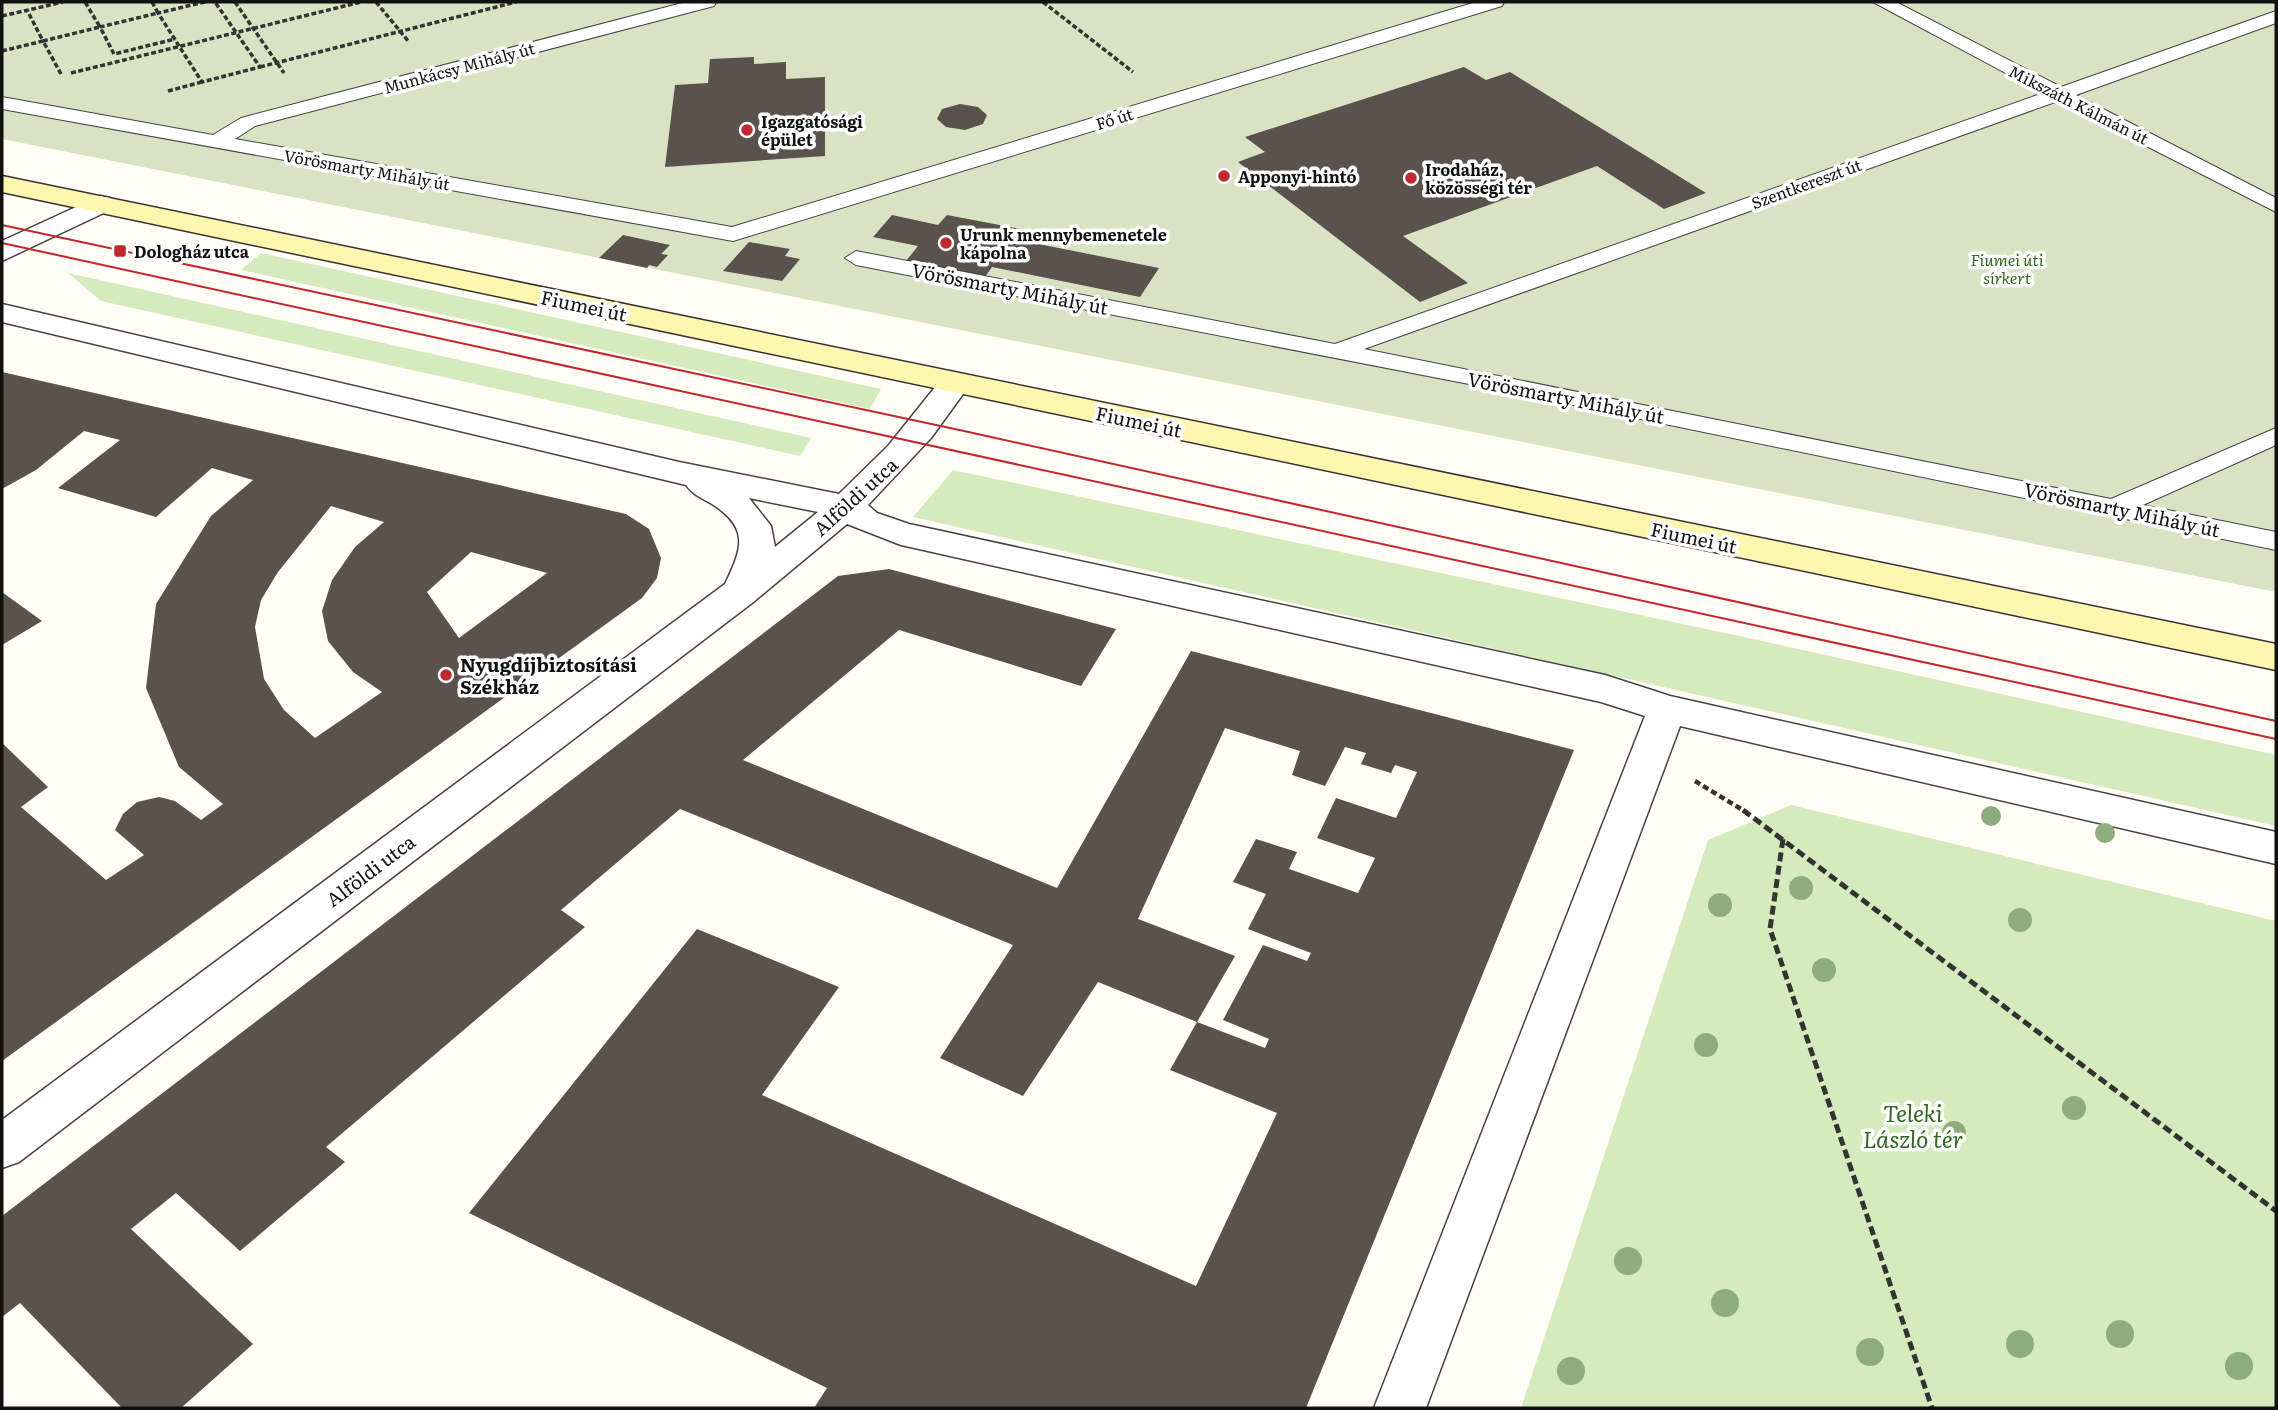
<svg xmlns="http://www.w3.org/2000/svg" width="2278" height="1410" font-family="Literata,serif">
<style>
.green{fill:#d5ebbd}
.cemetery{fill:#d9e3c4}
.building{fill:#5a524d;fill-rule:evenodd}
.lines{fill:none;stroke-linecap:round;stroke-linejoin:round}
.service-casing{stroke:#444;stroke-width:2}
.minor-casing{stroke:#444;stroke-width:3}
.secondary-casing{stroke:#333;stroke-width:3}
.path-far2{stroke:#333;stroke-width:3.5;stroke-dasharray:5 2.5;stroke-linecap:butt}
.path-far1{stroke:#333;stroke-width:4.5;stroke-dasharray:6 3.5;stroke-linecap:butt}
.path{stroke:#333;stroke-width:5;stroke-dasharray:9 4.5;stroke-linecap:butt}
.service{fill:#fff;fill-rule:evenodd}
.minor{fill:#fff;fill-rule:evenodd}
.secondary{fill:#fff6b0;fill-rule:evenodd}
.tram{stroke:#c4262e;stroke-width:2}
.tree{fill:#8dad7f}
.poi-dot{fill:#c4262e;stroke:#fff;stroke-width:2.5}
.labels{text-anchor:middle;dominant-baseline:central;stroke-width:7;stroke-linejoin:round;paint-order:stroke}
.far-street-label{font-size:16px;fill:#111;stroke:#fff}
.far-poi-label{font-size:16px;font-weight:bold;fill:#111;stroke:#fff;text-anchor:start}
.far-park-label{font-size:16px;font-style:italic;fill:#2f6b1f;stroke:#fff}
.street-label{font-size:19px;fill:#111;stroke:#fff}
.poi-label{font-size:19px;font-weight:bold;fill:#111;stroke:#fff;text-anchor:start}
.near-park-label{font-size:23px;font-style:italic;fill:#2f6b1f;stroke:#fff}
</style>
<rect width="100%" height="100%" fill="#fffdf5"/>
<path class="green" d="M261,253L881,389L870,409L241,270Z
M68,273L811,438L800,456L101,301Z
M953,470L1749,638L2276,755V826L913,517Z
M1791,805L2276,921V1408H1521L1708,840Z"/>
<path class="cemetery" d="M2,2H2276V592L2,139Z"/>
<path class="building" d="M754,57V64L786,62V79L825,77V156L665,167L675,85L708,83L710,59Z
M1464,67L1486,80L1510,72L1706,193L1664,209L1597,166L1403,236L1468,283L1420,302L1238,162L1265,152L1245,137Z
M960,104L978,107L987,115L983,124L965,130L946,127L937,119L942,109Z
M892,215L938,225L947,215L1021,229L1014,239L1159,268L1140,297L992,267L985,277L906,261L918,246L873,237Z
M623,235L670,245L661,254L668,255L657,267L649,265L647,268L599,258Z
M749,242L790,249L785,256L800,259L782,281L723,271Z
M2,372L626,514L649,529L661,558L657,578L642,598L2,1061V743L48,787L21,807L106,880L144,855L115,830L123,814L137,802L159,797L175,801L201,820L223,804L179,767L146,688L156,604L211,516L253,480L212,468L156,517L58,488L120,440L84,431L36,470L2,489ZM331,506L384,522L355,547L332,580L322,611L328,641L353,672L382,692L315,738L284,710L264,679L255,627L261,600L278,572ZM471,552L547,573L459,638L427,592Z
M889,569L1116,629L1081,686L899,630L743,760L1057,888L1191,651L1574,750L1306,1408H814L827,1388L469,1213L697,929L839,987L762,1095L1196,1286L1277,1113L1170,1070L1197,1022L1098,982L1023,1096L940,1058L1013,945L680,809L561,910L585,927L326,1147L345,1162L240,1251L176,1193L131,1229L253,1344L181,1408H122L20,1303L2,1317V1216L838,576ZM1225,728L1300,751L1292,775L1325,786L1345,747L1366,753L1361,764L1391,773L1395,765L1417,772L1396,818L1336,798L1317,838L1375,858L1358,893L1289,869L1297,852L1256,839L1233,882L1266,894L1248,929L1311,953L1307,961L1263,945L1223,1020L1269,1039L1265,1048L1197,1022L1235,956L1138,919Z
M2,592L42,621L2,645Z"/>
<g class="lines">
<defs>
<path id="service" d="M686,2H716L714,6L255,126L235,139L732,227L1476,2H1504L1502,6L733,241L2,109V97L213,135L241,118Z
M1873,2H1896L2061,87L2276,11V23L2076,95L2276,198V212L2058,101L1364,349L2111,499L2276,428V445L2143,505L2276,532V550L1500,390L856,265L845,258L856,251L1335,344L2043,93Z"/>
<path id="minor" d="M100,196L110,198L114,204L110,210L2,261V241Z
M2,304L679,462L839,494L888,446L944,376L955,373L966,376L971,383L931,438L868,505L877,513L909,524L1605,675L1670,696L2276,832V864L1680,726L1426,1408H1374L1645,716L1601,702L901,545L847,524L752,603L19,1162L2,1168V1120L725,584C742,549 750,528 712,504C702,498 693,495 686,485L2,322ZM749,498L818,512L775,547L771,526Z"/>
<path id="secondary" d="M2,176L2276,644V670L2,192Z"/>
</defs>
<use href="#service" class="service-casing"/>
<use href="#minor" class="minor-casing"/>
<use href="#secondary" class="secondary-casing"/>
<path class="path-far2" d="M152,2L158,13L100,27L114,54L175,39
M205,2L158,13L202,82L260,67L215,2
M235,2L284,73
M376,2L409,42
M1043,2L1133,72
M2,16L63,2
M2,51L43,41L27,10
M260,67L516,2
M71,73L361,2
M61,74L43,41L100,27L85,2
M168,91L202,82"/>
<path class="path-far1" d="M1695,781L1746,812"/>
<path class="path" d="M1743,810L2276,1211
M1783,839L1770,929L1932,1408"/>
<use href="#service" class="service"/>
<use href="#minor" class="minor"/>
<use href="#secondary" class="secondary"/>
<path class="tram" d="M2,225L964,431L2276,721
M2,243L2276,739"/>
</g>
<g class="tree">
<circle cx="1991" cy="816" r="10"/>
<circle cx="2105" cy="833" r="10"/>
<circle cx="1801" cy="888" r="12"/>
<circle cx="1720" cy="905" r="12"/>
<circle cx="2020" cy="920" r="12"/>
<circle cx="1824" cy="970" r="12"/>
<circle cx="1706" cy="1045" r="12"/>
<circle cx="2074" cy="1108" r="12"/>
<circle cx="1954" cy="1133" r="12"/>
<circle cx="1628" cy="1261" r="14"/>
<circle cx="1725" cy="1303" r="14"/>
<circle cx="2120" cy="1334" r="14"/>
<circle cx="2020" cy="1344" r="14"/>
<circle cx="1870" cy="1352" r="14"/>
<circle cx="2239" cy="1366" r="14"/>
<circle cx="1571" cy="1371" r="14"/>
</g>
<g class="poi-dot">
<circle cx="747" cy="130" r="7"/>
<circle cx="1224" cy="176" r="7"/>
<circle cx="1411" cy="178" r="7"/>
<circle cx="946" cy="243" r="7"/>
<rect x="113" y="244" width="14" height="14" rx="3.5"/>
<circle cx="446" cy="675" r="7"/>
</g>
<g class="labels">
<g class="far-street-label">
<text transform="translate(459 67) rotate(-15)">Munkácsy Mihály út</text>
<text transform="translate(2079 104) rotate(27)">Mikszáth Kálmán út</text>
<text transform="translate(1114 118) rotate(-17)">Fő út</text>
<text transform="translate(367 169) rotate(10)">Vörösmarty Mihály út</text>
<text transform="translate(1806 183) rotate(-20)">Szentkereszt út</text>
</g>
<g class="far-poi-label">
<text x="761" y="121">Igazgatósági<tspan x="761" dy="18">épület</tspan></text>
<text x="1425" y="169">Irodaház,<tspan x="1425" dy="18">közösségi tér</tspan></text>
<text x="1238" y="176">Apponyi-hintó</text>
<text x="960" y="234">Urunk mennybemenetele<tspan x="960" dy="18">kápolna</tspan></text>
<text x="134" y="251">Dologház utca</text>
</g>
<g class="far-park-label">
<text x="2007" y="259">Fiumei úti<tspan x="2007" dy="18">sírkert</tspan></text>
</g>
<g class="street-label">
<text transform="translate(1010 288) rotate(11)">Vörösmarty Mihály út</text>
<text transform="translate(584 305) rotate(12)">Fiumei út</text>
<text transform="translate(1566 397) rotate(11)">Vörösmarty Mihály út</text>
<text transform="translate(1139 421) rotate(12)">Fiumei út</text>
<text transform="translate(855 496) rotate(-42)">Alföldi utca</text>
<text transform="translate(2122 509) rotate(12)">Vörösmarty Mihály út</text>
<text transform="translate(1694 537) rotate(12)">Fiumei út</text>
<text transform="translate(370 870) rotate(-37)">Alföldi utca</text>
</g>
<g class="poi-label">
<text x="460" y="664">Nyugdíjbiztosítási<tspan x="460" dy="22">Székház</tspan></text>
</g>
<g class="near-park-label">
<text x="1913" y="1112">Teleki<tspan x="1913" dy="26">László tér</tspan></text>
</g>
</g>
<rect width="2278" height="1410" fill="none" stroke="#111111" stroke-width="7"/>
</svg>
